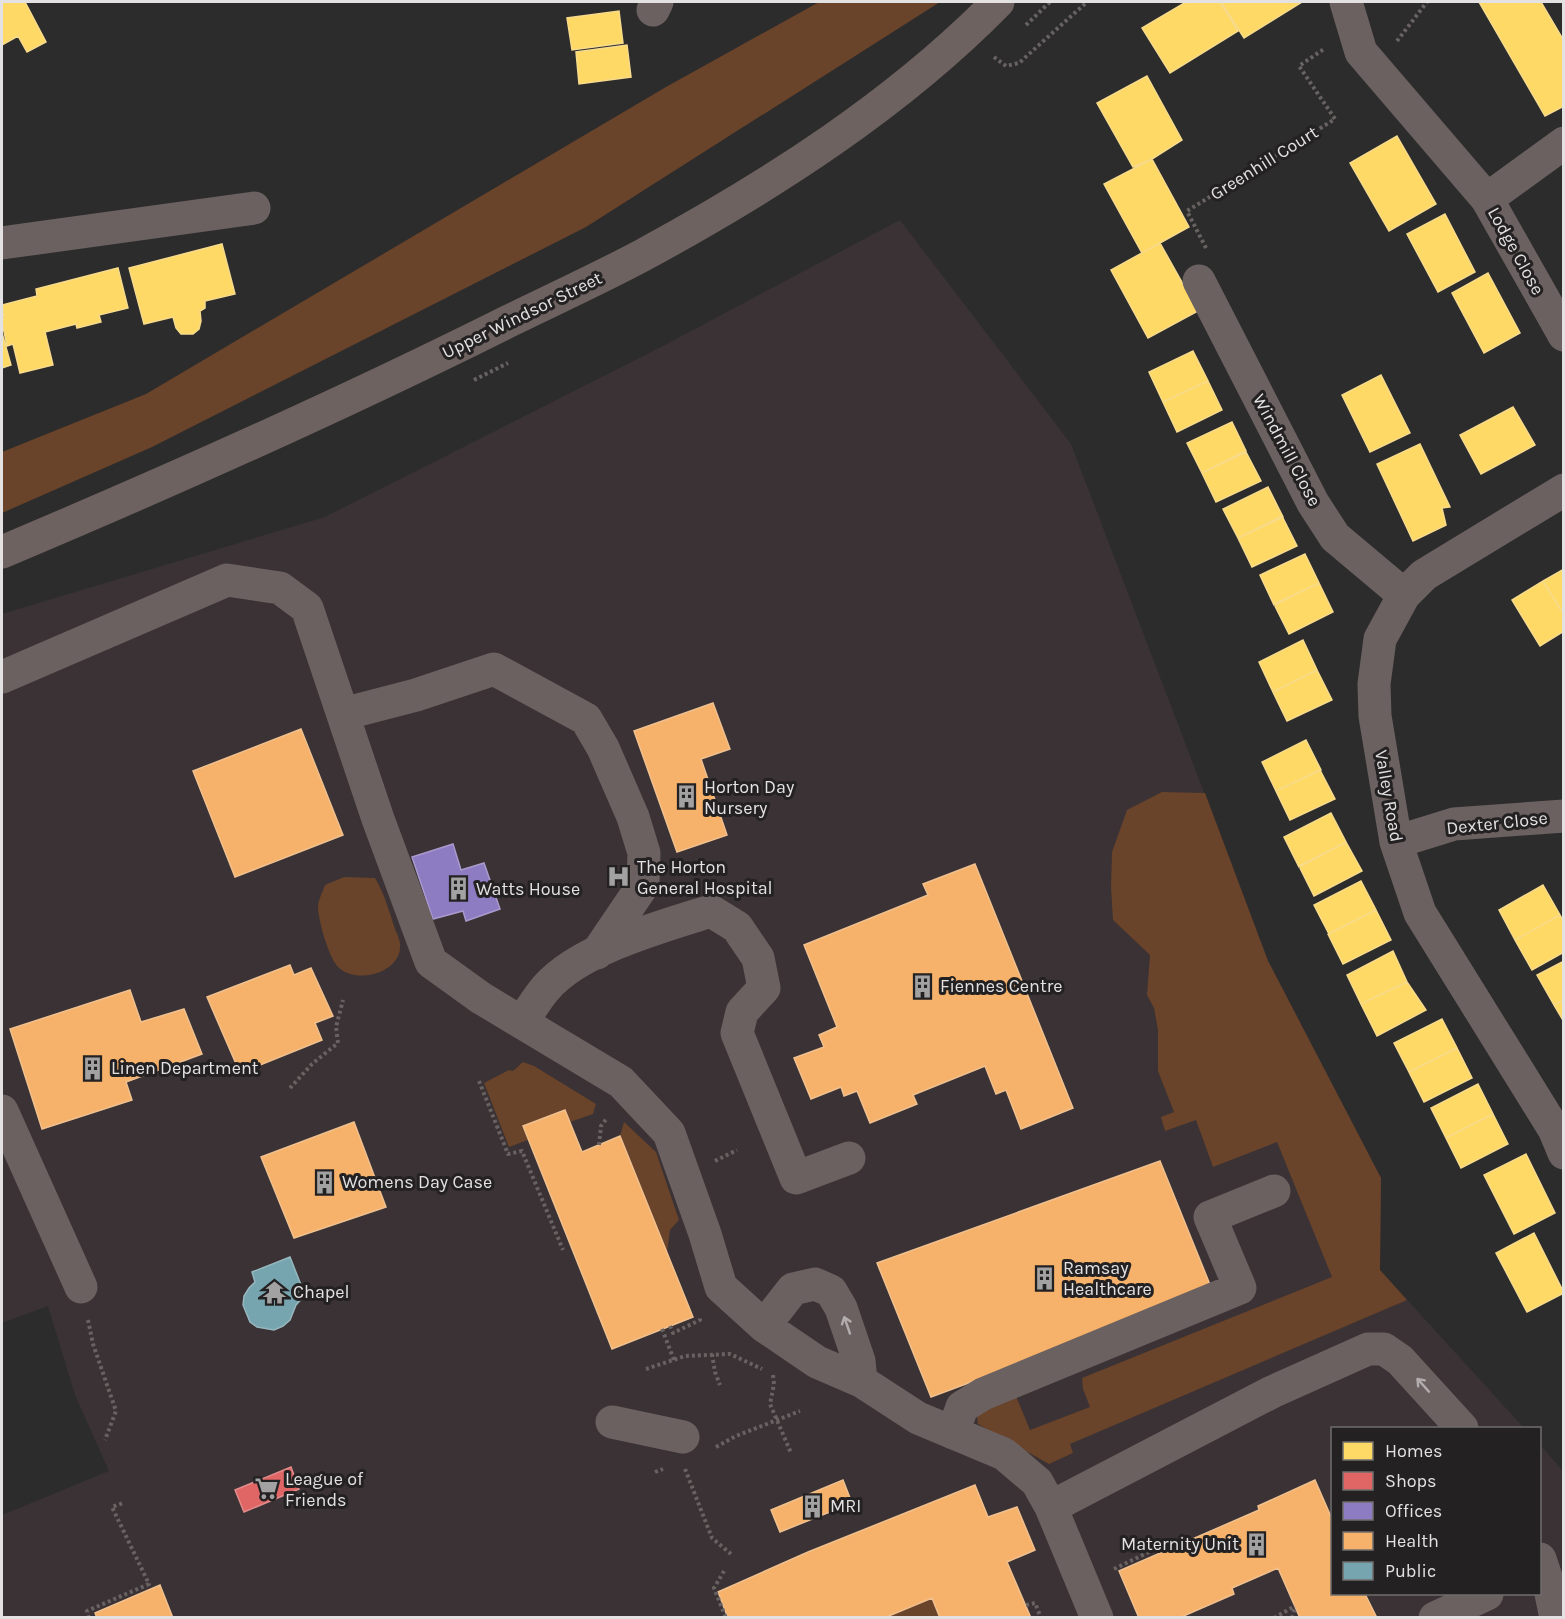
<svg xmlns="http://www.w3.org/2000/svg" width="1565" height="1619" font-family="Karla,sans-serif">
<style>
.built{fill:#3a3234}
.green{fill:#69432a}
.homes{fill:#ffd966;stroke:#f7db8b;stroke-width:1.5}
.shops{fill:#e06666;stroke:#e18b8b;stroke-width:1.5}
.offices{fill:#8e7cc3;stroke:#a89acc;stroke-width:1.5}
.health{fill:#f6b26b;stroke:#f0c08e;stroke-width:1.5}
.public{fill:#76a5af;stroke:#97b7be;stroke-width:1.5}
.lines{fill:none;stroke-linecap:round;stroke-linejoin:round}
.path{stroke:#686262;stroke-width:4;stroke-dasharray:3 3;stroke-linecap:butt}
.minor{stroke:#6b6160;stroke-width:33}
.major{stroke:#6d6260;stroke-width:33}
.oneway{stroke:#b3aead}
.labels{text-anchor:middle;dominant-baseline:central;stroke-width:6;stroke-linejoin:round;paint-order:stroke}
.street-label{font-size:18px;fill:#e3e1e1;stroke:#242122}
.poi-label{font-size:18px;fill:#e3e1e1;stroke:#242122;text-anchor:start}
</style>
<rect width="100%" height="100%" fill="#2d2c2c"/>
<path class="built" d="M900,220L1071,444L1268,960L1381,1178L1380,1270L1524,1428H1332V1594H1540V1445L1563,1471V1617H2V1515L109,1471L75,1395L48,1306L2,1323V614L325,517L661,347Z"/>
<path class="green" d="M819,2H940L586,227L152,447L2,513V452L146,394L666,87Z
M1162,792L1205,793L1268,961L1381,1178L1380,1270L1407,1300L1070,1444L1073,1453L1049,1464L978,1424L977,1416L981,1409L1016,1396L1030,1430L1090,1407L1083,1389L1082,1378L1332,1277L1277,1142L1213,1167L1196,1120L1165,1131L1161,1117L1174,1112L1158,1071V1030L1154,1008L1147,995L1150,955L1113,920L1111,887L1112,852L1127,810Z
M344,877L375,878C385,895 389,911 395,929C397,934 401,941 400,947C400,973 356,985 338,967C329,958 318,920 318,907C318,900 323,891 325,885Z
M523,1062L534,1066L596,1104L593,1114L570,1122L564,1110L523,1126L528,1140L509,1147L484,1083L509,1070L513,1071Z
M624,1122L656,1152L679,1220L670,1230L667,1253L620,1136Z
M932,1598L940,1618H884Z"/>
<path class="homes" d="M2,2H25L46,42L27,52L18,36L2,45Z
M1186,2H1220L1238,31L1170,73L1142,28Z
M1221,2H1302L1244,38Z
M1479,2H1541L1564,41V106L1545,116Z
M619,11L623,43L572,50L567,18Z
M627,45L631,77L579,84L576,52Z
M1147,76L1182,140L1152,159L1133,167L1097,103Z
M1397,136L1436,204L1389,231L1350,163Z
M1152,159L1189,227L1142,253L1104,184Z
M1445,214L1475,272L1438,292L1407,234Z
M1160,243L1198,311L1148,338L1111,270Z
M222,244L235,294L205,301V308L200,311L201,321L199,329L193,334H181L176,328L173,317L144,324L129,268Z
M118,268L128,308L99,315L101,322L77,328L76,324L45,332L53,365L20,373L13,344L7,346L2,322V319L4,318L2,305L37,296L36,289Z
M1488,273L1520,333L1484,353L1452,293Z
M2,333L11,365L2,368Z
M1193,351L1208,381L1163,402L1149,372Z
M1381,375L1410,433L1370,452L1342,395Z
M1208,381L1222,410L1177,432L1163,402Z
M1513,407L1535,445L1481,474L1460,435Z
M1232,422L1246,451L1202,473L1187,443Z
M1420,444L1450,507L1442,508L1446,525L1413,541L1377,464Z
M1246,452L1261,481L1216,502L1202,473Z
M1268,487L1283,517L1238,538L1223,509Z
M1282,516L1297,546L1252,567L1238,538Z
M1305,554L1319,583L1274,605L1260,575Z
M1564,569V615L1543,581Z
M1543,581L1564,615V631L1540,646L1512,600Z
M1319,583L1333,612L1289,634L1274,604Z
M1303,640L1317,670L1273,692L1259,662Z
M1317,670L1332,700L1287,721L1273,692Z
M1306,740L1321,770L1276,791L1262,762Z
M1320,770L1335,799L1290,820L1276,791Z
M1331,813L1346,842L1299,867L1284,837Z
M1346,842L1362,871L1314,896L1299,866Z
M1361,881L1376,910L1329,934L1314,905Z
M1543,885L1560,915L1515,940L1499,910Z
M1376,910L1391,940L1343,964L1328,934Z
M1560,915L1564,922V952L1532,970L1515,940Z
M1393,951L1407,982L1361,1004L1347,975Z
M1564,961V1000L1554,1005L1537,975Z
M1407,982L1426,1010L1377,1036L1361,1004Z
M1564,1000V1022L1554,1005Z
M1442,1019L1457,1048L1409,1072L1394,1043Z
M1457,1048L1472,1078L1424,1102L1409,1072Z
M1478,1084L1493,1114L1446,1138L1431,1108Z
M1493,1114L1508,1144L1461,1168L1446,1138Z
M1526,1154L1555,1213L1514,1234L1484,1175Z
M1534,1233L1564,1293L1527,1312L1496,1253Z"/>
<path class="shops" d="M291,1467L299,1489L244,1512L235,1490Z"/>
<path class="offices" d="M453,844L461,870L484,863L500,909L466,921L463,911L433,919L412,857Z"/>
<path class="health" d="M713,703L730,749L701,759L727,835L677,852L634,731Z
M301,729L343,835L235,877L193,771Z
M975,864L1073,1108L1021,1129L1006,1090L996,1094L985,1066L913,1095L917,1104L870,1123L857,1091L844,1096L841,1087L811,1099L794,1058L824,1047L819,1035L837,1027L804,945L928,895L923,884Z
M290,965L294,975L311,968L333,1016L315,1023L322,1040L240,1073L207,997Z
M130,990L141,1022L184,1009L202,1054L126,1082L132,1100L42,1129L10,1029Z
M565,1110L582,1152L620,1136L693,1317L612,1349L523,1126Z
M354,1122L386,1207L294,1238L261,1157Z
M1160,1161L1213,1292L931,1397L877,1263Z
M843,1480L852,1503L780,1532L771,1510Z
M1315,1480L1332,1519V1594H1365L1377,1618H1300L1278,1568L1232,1588L1234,1594L1179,1618H1139L1119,1571L1259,1510L1258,1506Z
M975,1485L988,1517L1017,1507L1035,1550L1007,1562L1031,1618H940L932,1598L884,1618H728L718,1592L808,1552Z
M160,1585L173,1618H97L95,1613Z"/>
<path class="public" d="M290,1257L305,1295L296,1305L290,1320L283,1326L274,1330L257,1327L250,1322L243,1305L244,1296L249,1288L255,1282L252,1272Z"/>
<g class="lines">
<path class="path" d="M1026,25L1050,2
M1397,41L1427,2
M994,57L1006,66L1019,63L1087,2
M1206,248L1187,211L1335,119L1299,66L1324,49
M474,380L508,363
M479,1081L508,1154L522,1151L563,1250
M290,1088L312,1064L338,1043L336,1027L343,1000
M599,1145L601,1126L607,1118
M715,1161L737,1150
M88,1320L93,1344L116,1411L105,1440
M670,1326L673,1333L700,1320L699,1316
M662,1329L674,1360
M712,1354L715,1372L720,1385
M646,1369L685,1356L730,1354L762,1369
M773,1375L774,1384L770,1404L791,1453
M716,1447L736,1436L800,1411
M685,1469L712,1538L731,1554
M655,1472L663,1469
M1114,1569L1151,1551
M724,1571L714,1588L726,1618
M1026,1605L1035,1603L1041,1618
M89,1618L87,1611L149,1584L112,1507L123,1503
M1274,1618L1295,1606
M1292,1618L1295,1607"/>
<path class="minor" d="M1346,2L1361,52L1487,199L1564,335
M653,10L657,2
M1487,199L1564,143
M2,243L254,208
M1199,281L1313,503L1335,537L1404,595
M1564,490L1424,575L1404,595L1380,639L1374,684L1375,716L1396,842L1420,913L1554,1129L1564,1153
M2,677L227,580L280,588L307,608L378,819L431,962L481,998L621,1082L669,1133L705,1234L721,1287L764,1326L817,1362L861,1381L918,1418L1004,1454L1037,1482L1051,1507L1097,1618
M343,714L416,695L494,669L586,719L603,748L633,817L644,853L643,885L597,953
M1396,842L1454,824L1564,816
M522,1022C530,1011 537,998 546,988C579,949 663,926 711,911L737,927L758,958L764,988L742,1012L737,1033L796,1178L849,1158
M2,1111L81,1287
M764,1326L793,1289L815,1284L831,1291L841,1308L859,1361L861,1381
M612,1422L683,1437
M953,1433L962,1407L983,1394L1240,1288L1210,1217L1274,1191
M1051,1507L1272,1392L1368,1349H1384L1400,1360L1462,1428
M1540,1559L1550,1589L1556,1618
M1435,1618L1487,1594"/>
<path class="major" d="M2,552C173,480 343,404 509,321C554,299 600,278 643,255C770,186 897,105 998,2"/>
</g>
<defs><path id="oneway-shaft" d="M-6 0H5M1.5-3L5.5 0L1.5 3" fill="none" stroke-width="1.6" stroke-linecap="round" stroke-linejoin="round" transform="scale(1.5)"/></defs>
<g class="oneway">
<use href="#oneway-shaft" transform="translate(847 1325) rotate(-109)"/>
<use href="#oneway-shaft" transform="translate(1423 1385) rotate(-132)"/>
</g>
<defs>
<symbol id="building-bare" viewBox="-9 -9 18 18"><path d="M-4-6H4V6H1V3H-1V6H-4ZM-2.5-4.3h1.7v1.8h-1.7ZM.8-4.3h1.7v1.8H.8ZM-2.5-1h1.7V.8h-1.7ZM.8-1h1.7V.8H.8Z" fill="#a3a2a2" stroke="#242122" stroke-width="2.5" paint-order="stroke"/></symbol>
<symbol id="hospital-bare" viewBox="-9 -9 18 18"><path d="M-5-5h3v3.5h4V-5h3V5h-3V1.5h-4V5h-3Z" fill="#a3a2a2" stroke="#242122" stroke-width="2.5" paint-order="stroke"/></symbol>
<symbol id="temple-bare" viewBox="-9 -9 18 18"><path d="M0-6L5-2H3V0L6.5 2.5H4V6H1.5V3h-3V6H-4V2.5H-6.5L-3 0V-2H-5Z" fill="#a3a2a2" stroke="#242122" stroke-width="2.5" paint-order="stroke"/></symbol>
<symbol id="supermarket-bare" viewBox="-9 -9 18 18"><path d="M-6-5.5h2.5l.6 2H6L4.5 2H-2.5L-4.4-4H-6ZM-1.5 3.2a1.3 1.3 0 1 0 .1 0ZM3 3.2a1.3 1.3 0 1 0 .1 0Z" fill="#a3a2a2" stroke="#242122" stroke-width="2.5" paint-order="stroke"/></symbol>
</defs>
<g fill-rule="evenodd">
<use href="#building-bare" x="670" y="780" width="33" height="33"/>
<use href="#hospital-bare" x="602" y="860" width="33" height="33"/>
<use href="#building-bare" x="442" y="872" width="33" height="33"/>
<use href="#building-bare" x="906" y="970" width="33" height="33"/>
<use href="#building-bare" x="76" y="1052" width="33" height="33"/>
<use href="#building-bare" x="308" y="1166" width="33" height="33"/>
<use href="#building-bare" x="1028" y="1262" width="33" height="33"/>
<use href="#temple-bare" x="258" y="1276" width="33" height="33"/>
<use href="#supermarket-bare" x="250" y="1472" width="33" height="33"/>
<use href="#building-bare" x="796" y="1490" width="33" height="33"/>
<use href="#building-bare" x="1240" y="1528" width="33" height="33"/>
</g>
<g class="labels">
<g class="street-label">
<text transform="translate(1264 163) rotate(-32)">Greenhill Court</text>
<text transform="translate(1516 251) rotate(61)">Lodge Close</text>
<text transform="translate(522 315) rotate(-26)">Upper Windsor Street</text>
<text transform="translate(1287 450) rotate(62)">Windmill Close</text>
<text transform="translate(1389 796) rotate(80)">Valley Road</text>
<text transform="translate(1497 823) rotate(-6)">Dexter Close</text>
</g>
<g class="poi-label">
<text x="704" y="787">Horton Day<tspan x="704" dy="21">Nursery</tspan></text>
<text x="637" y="867">The Horton<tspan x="637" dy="21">General Hospital</tspan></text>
<text x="476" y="889">Watts House</text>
<text x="940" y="986">Fiennes Centre</text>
<text x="111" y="1068">Linen Department</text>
<text x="342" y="1182">Womens Day Case</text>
<text x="1063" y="1268">Ramsay<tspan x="1063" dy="21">Healthcare</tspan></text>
<text x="293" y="1292">Chapel</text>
<text x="285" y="1479">League of<tspan x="285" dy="21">Friends</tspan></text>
<text x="830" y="1506">MRI</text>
<text x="1239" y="1544" text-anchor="end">Maternity Unit</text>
</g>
</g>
<rect width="1565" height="1619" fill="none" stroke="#e3e1e1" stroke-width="6"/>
<rect x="1331" y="1427" width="210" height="168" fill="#242122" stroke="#706e6e" stroke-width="1.5"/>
<rect x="1343" y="1442" width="30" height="18" fill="#ffd966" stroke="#706e6e" stroke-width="1.5"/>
<text x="1385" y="1457" font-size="18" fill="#e3e1e1">Homes</text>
<rect x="1343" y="1472" width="30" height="18" fill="#e06666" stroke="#706e6e" stroke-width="1.5"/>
<text x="1385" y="1487" font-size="18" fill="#e3e1e1">Shops</text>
<rect x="1343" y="1502" width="30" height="18" fill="#8e7cc3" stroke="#706e6e" stroke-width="1.5"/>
<text x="1385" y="1517" font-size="18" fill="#e3e1e1">Offices</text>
<rect x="1343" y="1532" width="30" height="18" fill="#f6b26b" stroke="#706e6e" stroke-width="1.5"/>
<text x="1385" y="1547" font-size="18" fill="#e3e1e1">Health</text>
<rect x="1343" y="1562" width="30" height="18" fill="#76a5af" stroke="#706e6e" stroke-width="1.5"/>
<text x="1385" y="1577" font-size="18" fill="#e3e1e1">Public</text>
</svg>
